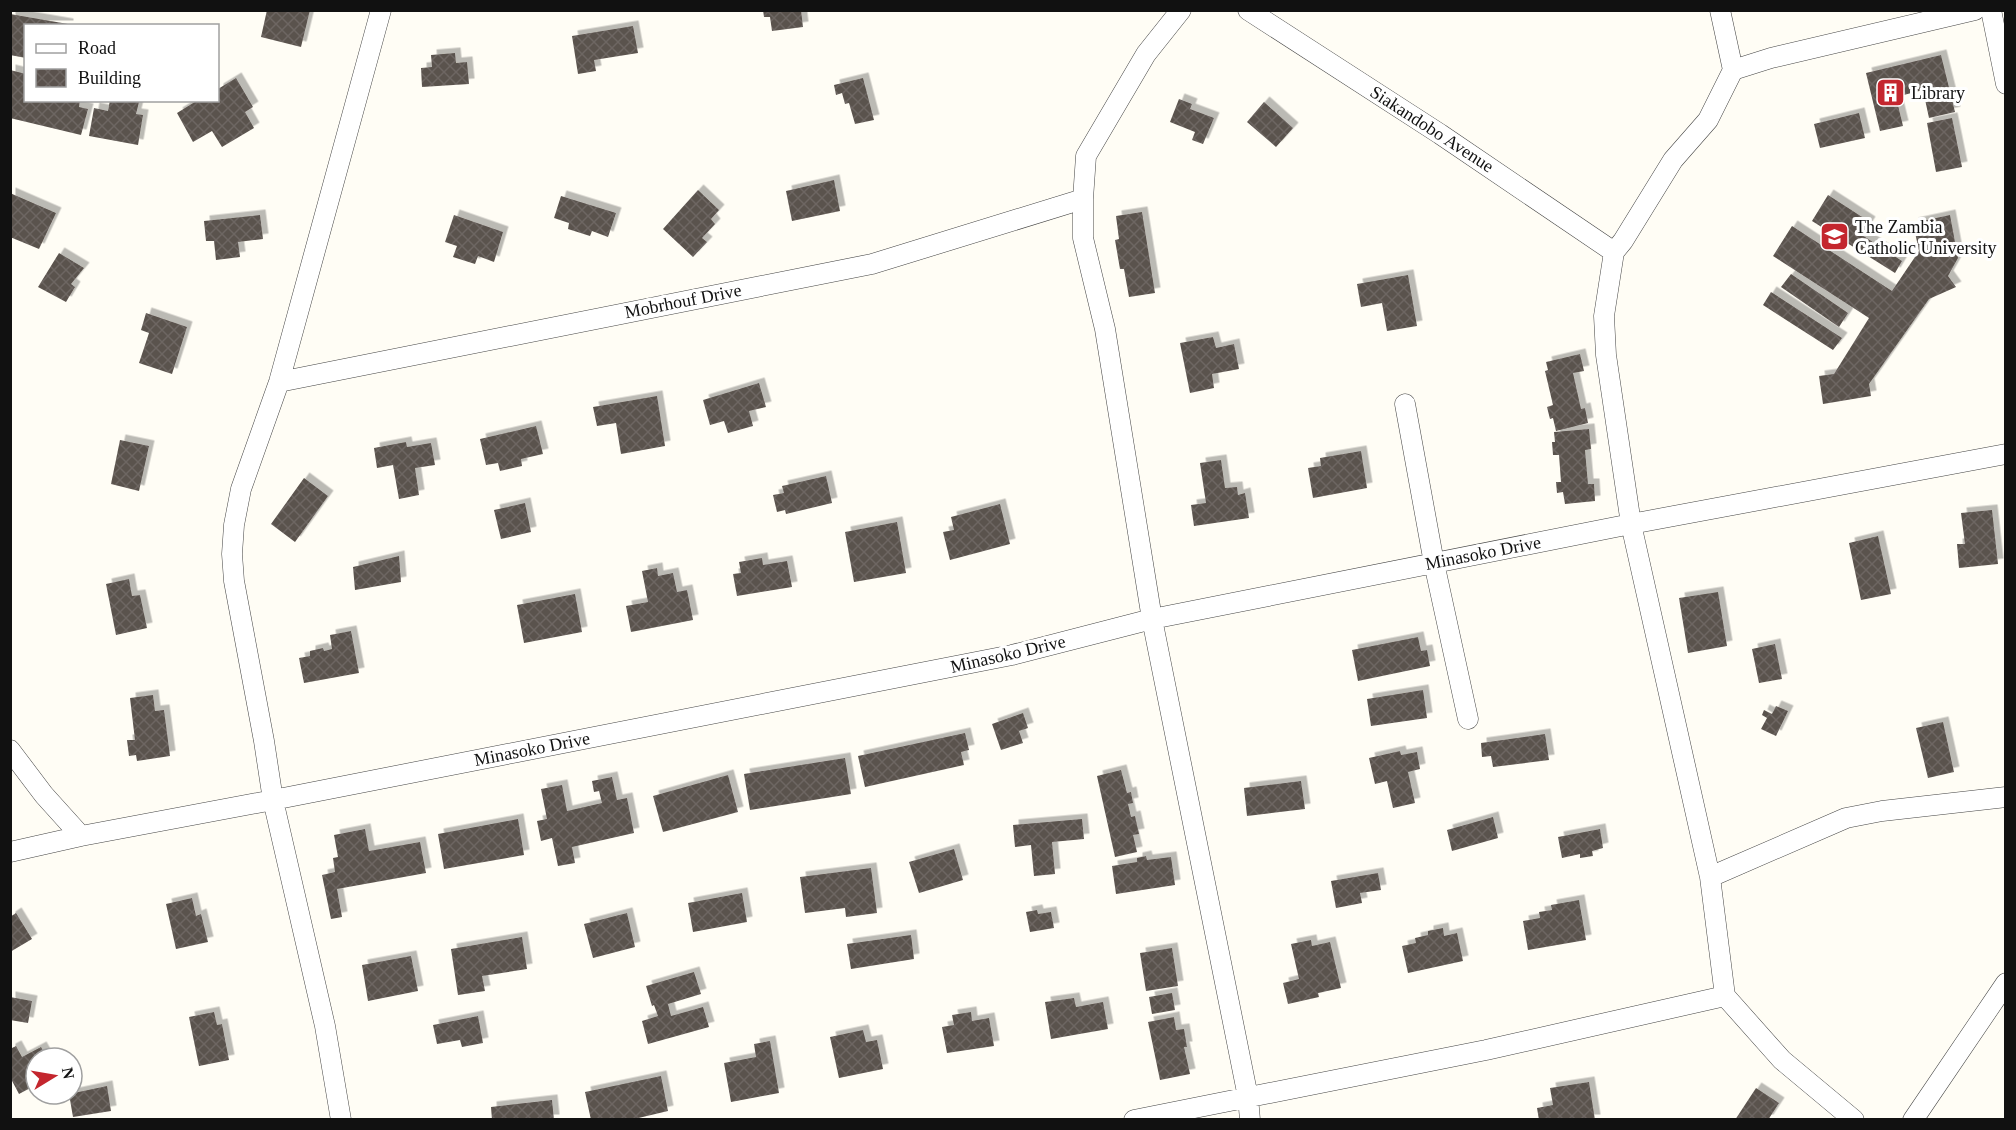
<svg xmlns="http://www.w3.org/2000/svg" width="2016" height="1130" font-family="'Times New Roman',serif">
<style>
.building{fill:url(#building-cross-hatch);filter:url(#shadow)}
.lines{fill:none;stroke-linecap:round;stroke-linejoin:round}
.street-casing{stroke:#444;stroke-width:21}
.street{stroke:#fff;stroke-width:20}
.labels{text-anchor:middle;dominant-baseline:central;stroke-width:6;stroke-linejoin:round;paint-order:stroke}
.poi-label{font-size:18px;fill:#111;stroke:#fff;text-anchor:start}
.street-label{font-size:18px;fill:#111;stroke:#fff}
</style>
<defs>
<pattern id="building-cross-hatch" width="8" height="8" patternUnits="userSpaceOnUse" patternTransform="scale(1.5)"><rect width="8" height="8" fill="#5a524d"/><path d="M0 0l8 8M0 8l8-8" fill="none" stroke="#6d6662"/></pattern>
<filter id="shadow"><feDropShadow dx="5.5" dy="-5.5" stdDeviation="0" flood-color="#0004"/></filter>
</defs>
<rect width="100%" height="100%" fill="#fffdf5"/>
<path class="building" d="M267,10H310L301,47L261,37Z
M763,10H801L803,27L772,31L770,17H764Z
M10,14L68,24V26H26V58L10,55Z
M633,26L638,53L594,60L596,71L578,74L572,36Z
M455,53L456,63L467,62L469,84L422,87L421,68L432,67L431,55Z
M1941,55L1955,112L1929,118L1923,90L1896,97L1903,126L1880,131L1866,73Z
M10,70L26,74V100H80L79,107L88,109L81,135L10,118Z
M236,78L253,107L245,112L254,128L222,147L212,131L193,142L177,113L198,100H218V89Z
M863,78L874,120L855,124L849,103L845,104L842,93L836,95L834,85Z
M1179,99L1192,104L1190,109L1214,118L1203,144L1192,140L1195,132L1170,122Z
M110,100L139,102L136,114L143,115L138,145L89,136L94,108L108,111Z
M1264,102L1293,128L1276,147L1247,122Z
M1859,113L1865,138L1820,148L1814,124Z
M1952,118L1962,167L1936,172L1927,123Z
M834,180L840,211L792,221L786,191Z
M698,190L719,210L711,219L715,224L702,238L707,242L693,257L663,229Z
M10,193L56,213L39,249L10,237Z
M1828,195L1870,222L1862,235L1902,261L1895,273L1812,221Z
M561,196L616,213L608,237L592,231L590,236L568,229L569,223L554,218Z
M1142,212L1155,293L1129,297L1124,269H1120L1115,240L1119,239L1116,216Z
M260,215L263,239L238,242L240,257L216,260L214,241H206L204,221Z
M454,215L503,232L494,262L478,256L475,264L453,257L457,246L445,242Z
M1950,215L1958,258L1948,276L1956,287L1929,299L1869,384L1871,396L1823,404L1819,376L1834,374L1869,318L1773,256L1792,226L1892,291L1919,251L1913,223Z
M59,253L84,268L71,284L75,287L66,302L38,287Z
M1791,274L1848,313L1839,327L1781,287Z
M1408,275L1417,326L1387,331L1382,303L1361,307L1357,284Z
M1771,292L1842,338L1833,350L1763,305Z
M146,313L187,327L172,374L139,363L149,333L141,330Z
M1213,337L1216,348L1234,344L1239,369L1212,374L1214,388L1190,393L1180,343Z
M1580,354L1584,371L1573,373L1581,409L1585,408L1588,423L1556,431L1553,418L1550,419L1547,407L1553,405L1545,371L1548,370L1546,362Z
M759,383L766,407L749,411L753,426L728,433L724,421L710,425L703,400Z
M657,396L665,446L621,454L616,423L597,426L593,407Z
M536,426L543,454L521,459L522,466L500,471L498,463L486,465L480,439Z
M1589,429L1591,449L1585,450L1588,484H1594L1595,501L1565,504L1563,492L1557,493L1556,482H1561L1559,455H1553L1552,442H1555L1554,432Z
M120,440L149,446L139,491L111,484Z
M406,442L407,447L431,443L435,465L415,468L419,495L399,499L393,465L377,468L374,448Z
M1361,451L1367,488L1313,498L1308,468L1321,466L1320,458Z
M1221,460L1225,488L1237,487L1238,495L1245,493L1249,518L1194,526L1191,505L1206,503L1200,463Z
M826,476L832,503L786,514L785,510L777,512L773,495L784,493L782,486Z
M304,478L328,496L295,542L271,524Z
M525,503L531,532L501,539L494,510Z
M1000,504L1010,544L950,560L943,532L954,530L951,517Z
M1992,510L1998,564L1959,568L1957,544H1965L1961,513Z
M897,522L906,573L854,582L845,532Z
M1878,536L1891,594L1861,600L1849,543Z
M399,556L401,582L355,590L353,567Z
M762,558L763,565L787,561L792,587L737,596L733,574L741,573L739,562Z
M657,568L658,576L673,573L677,592L687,590L693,620L631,632L626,606L648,602L642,571Z
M129,579L132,596L140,595L147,628L116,635L106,584Z
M1718,592L1727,646L1688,653L1679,598Z
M575,594L582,632L524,643L517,605Z
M351,631L359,673L304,683L299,658L310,656V651L323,648L324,651L332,649L330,635Z
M1418,637L1421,651L1427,650L1430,666L1358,681L1352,650Z
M1775,644L1782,679L1759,683L1752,649Z
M1423,690L1427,718L1371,726L1367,699Z
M153,695L155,711L164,710L170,756L137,761L136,755L129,756L127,740H135L130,698Z
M1776,706L1788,711L1776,736L1761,729L1767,718L1762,715L1764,710L1772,714Z
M1023,713L1028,728L1019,731L1023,743L1001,750L992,724Z
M1943,722L1954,772L1928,778L1916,728Z
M965,733L969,750L961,752L964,765L865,787L858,756Z
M1545,734L1549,760L1493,767L1491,756L1482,757L1481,743Z
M1400,751L1401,755L1417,752L1420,769L1408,772L1415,803L1393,808L1387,781L1375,784L1369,758Z
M845,758L851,794L750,810L744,774Z
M1121,770L1127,793L1131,792L1133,803L1128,804L1131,817L1135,816L1139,834L1133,835L1137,852L1115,857L1097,776Z
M728,775L738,812L663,832L653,796Z
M612,777L617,800L627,798L634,833L572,847L575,863L558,866L552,838L541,841L537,821L547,819L541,789L562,785L567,811L602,803L599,791L594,792L592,781Z
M1301,781L1305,809L1247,816L1244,788Z
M1493,817L1498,838L1452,851L1447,830Z
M518,819L524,855L444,869L438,834Z
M1082,819L1084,839L1052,842L1055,874L1034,876L1031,845L1015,847L1013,825Z
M365,829L369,851L420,842L426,873L337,889L342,917L331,919L322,875L335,872L333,858L338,857L334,835Z
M1600,829L1603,848L1592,851L1593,856L1580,858V854L1562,858L1558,837Z
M954,849L963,880L919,893L909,862Z
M1146,856L1147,860L1171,857L1175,885L1116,894L1112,866L1137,862V858Z
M871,868L877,913L846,917L845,908L805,913L800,877Z
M1378,873L1381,890L1360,893L1362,903L1336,908L1331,881Z
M742,893L747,922L693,932L688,903Z
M192,898L196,916L201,914L208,942L176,949L166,904Z
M1579,900L1586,940L1528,950L1523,921L1540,918L1539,912L1552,910L1551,905Z
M1037,910L1038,914L1051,912L1054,928L1030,932L1026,912Z
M16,913L32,939L10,952V917Z
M627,913L635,947L593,958L584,924Z
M1443,928L1444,936L1457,933L1463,961L1408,973L1402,946L1416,943L1415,938L1428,935V931Z
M911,935L914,959L851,969L847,944Z
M522,937L527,969L482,976L485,991L458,995L451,949Z
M1311,940L1312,946L1330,942L1341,988L1318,993L1319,997L1288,1004L1283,983L1299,979L1291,944Z
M1172,948L1178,986L1146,991L1140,953Z
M411,956L418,991L368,1001L362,965Z
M694,972L701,994L668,1004L671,1016L703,1007L709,1027L648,1044L642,1021L658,1016L654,1005L652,1006L646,986Z
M1172,993L1175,1010L1152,1014L1149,997Z
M10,997L32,1001L28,1023L10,1020Z
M1074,998L1076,1007L1103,1002L1108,1029L1051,1039L1045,1002Z
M214,1012L217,1025L222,1024L229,1060L199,1066L189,1017Z
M971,1012L972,1021L989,1018L994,1046L947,1053L942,1027L954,1025L952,1015Z
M478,1016L483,1043L462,1047L460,1040L437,1044L433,1025Z
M1174,1017L1176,1030L1184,1029L1187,1047H1184L1190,1074L1160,1080L1148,1022Z
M863,1030L866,1042L877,1040L883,1069L839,1078L830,1037Z
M770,1041L779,1093L731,1102L724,1063L756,1057L754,1044Z
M16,1046L22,1057L41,1047L47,1058H36V1085L19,1094L10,1077V1049Z
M661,1076L668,1111L630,1120H591L585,1092Z
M1589,1082L1595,1120H1539L1537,1108L1553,1105L1550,1088Z
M107,1086L111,1111L73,1117L69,1094Z
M1756,1088L1779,1103L1768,1120H1735Z
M552,1100L554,1120H492L491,1107Z"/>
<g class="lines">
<defs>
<path id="street" d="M1181,10L1146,54L1086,156L1083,199V238L1105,329L1152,619L1248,1097L1250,1120
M1248,10L1440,134L1614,252
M1720,10L1733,70
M1991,10L2006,84
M279,382L872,264L1083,199
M1405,404L1434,563L1468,719
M10,750L44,795L81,836
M10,852L81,836L273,800L1012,655L1152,619L1631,524L2006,454
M1710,877L1846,818L1882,811L2006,797
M1725,996L1710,877L1631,524L1606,355L1604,316L1614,252L1623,241L1673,160L1708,120L1733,70L1771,58L1975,10
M341,1120L325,1026L273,800L264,741L234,581L232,554L234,525L241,489L279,382L381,10
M1134,1120L1486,1050L1725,996L1782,1060L1854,1120
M1913,1120L2006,983"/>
</defs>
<use href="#street" class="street-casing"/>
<use href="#street" class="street"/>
</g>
<defs>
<symbol id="building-square" viewBox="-11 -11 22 22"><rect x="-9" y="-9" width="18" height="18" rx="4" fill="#c4262e" stroke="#fff"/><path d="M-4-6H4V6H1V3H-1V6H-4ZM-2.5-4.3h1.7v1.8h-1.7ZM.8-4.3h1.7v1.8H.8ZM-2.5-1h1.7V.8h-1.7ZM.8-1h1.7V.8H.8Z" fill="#fff"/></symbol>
<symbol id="university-square" viewBox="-11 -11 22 22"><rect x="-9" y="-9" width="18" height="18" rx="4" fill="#c4262e" stroke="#fff"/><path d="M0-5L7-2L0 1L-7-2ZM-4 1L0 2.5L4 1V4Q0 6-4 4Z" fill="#fff"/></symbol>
</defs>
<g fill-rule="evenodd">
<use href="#building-square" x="1874" y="76" width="33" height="33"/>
<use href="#university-square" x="1818" y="220" width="33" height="33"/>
</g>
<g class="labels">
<g class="poi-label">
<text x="1911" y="93">Library</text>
<text x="1855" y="227">The Zambia<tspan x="1855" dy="21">Catholic University</tspan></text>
</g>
<g class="street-label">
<text transform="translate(1432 129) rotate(33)">Siakandobo Avenue</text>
<text transform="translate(683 301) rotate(-11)">Mobrhouf Drive</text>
<text transform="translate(1483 553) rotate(-11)">Minasoko Drive</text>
<text transform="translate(1008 654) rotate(-13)">Minasoko Drive</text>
<text transform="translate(532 749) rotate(-11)">Minasoko Drive</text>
</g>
</g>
<rect width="2016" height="1130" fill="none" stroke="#111111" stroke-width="24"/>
<rect x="24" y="24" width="195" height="78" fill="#ffffff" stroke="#a0a0a0" stroke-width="1.5"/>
<rect x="36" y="44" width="30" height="9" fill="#ffffff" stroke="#a0a0a0" stroke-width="1.5"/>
<text x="78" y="54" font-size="18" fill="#111111">Road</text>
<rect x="36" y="69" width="30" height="18" fill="url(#building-cross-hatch)" stroke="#a0a0a0" stroke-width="1.5"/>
<text x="78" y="84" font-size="18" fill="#111111">Building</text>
<g transform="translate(54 1076) rotate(79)"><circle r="28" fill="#ffffff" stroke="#a0a0a0" stroke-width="1.5"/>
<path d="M0-4.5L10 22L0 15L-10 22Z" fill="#c4262e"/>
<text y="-9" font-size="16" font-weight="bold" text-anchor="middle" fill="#111111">N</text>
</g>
</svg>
